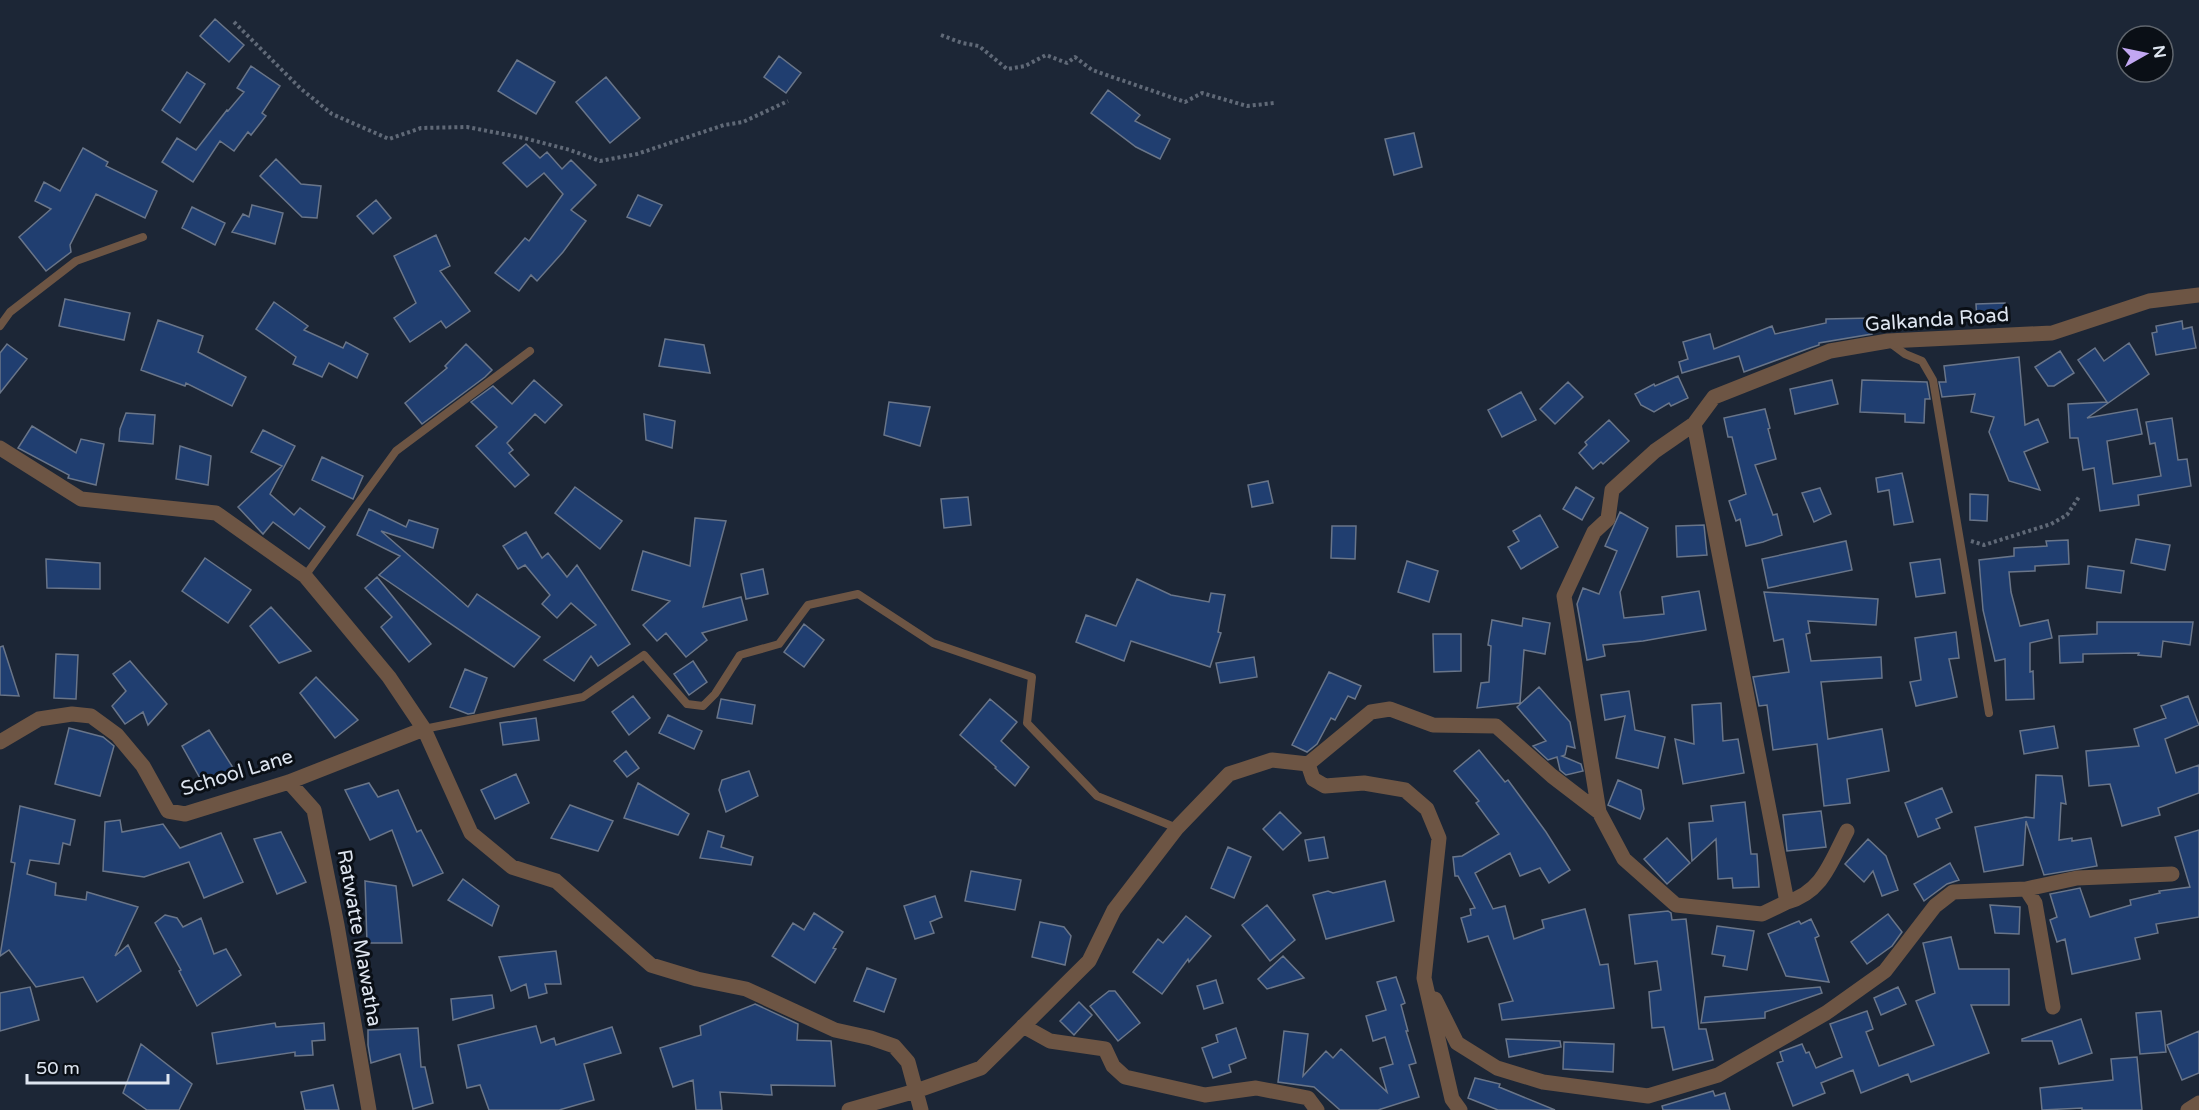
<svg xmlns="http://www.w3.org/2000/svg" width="2199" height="1110" font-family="'Varela Round',sans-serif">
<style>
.building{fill:#203e70;stroke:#697589;stroke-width:1.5}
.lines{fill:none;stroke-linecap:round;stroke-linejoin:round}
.path{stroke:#606977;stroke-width:4;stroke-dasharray:3 3;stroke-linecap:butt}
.service{stroke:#6d5544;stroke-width:8}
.minor{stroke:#6d5544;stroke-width:15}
.labels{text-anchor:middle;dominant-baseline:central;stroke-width:6;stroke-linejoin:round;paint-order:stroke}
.street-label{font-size:20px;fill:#dee5f0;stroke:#0a0f16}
</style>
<rect width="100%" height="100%" fill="#1c2636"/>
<path class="building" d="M215,19L244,45L229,62L200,36Z
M779,56L801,73L786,93L764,77Z
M517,60L555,82L536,114L498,91Z
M251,66L280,86L262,113L266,116L251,135L248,132L234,151L220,141L193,182L162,162L177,138L196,150L227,110L228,111L244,92L237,88Z
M187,72L205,84L180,123L162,110Z
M606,77L640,118L610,143L576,102Z
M1108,90L1140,115L1135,121L1170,139L1160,159L1136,147L1091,113Z
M1414,133L1422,167L1394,175L1385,139Z
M526,144L540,158L547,152L562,169L571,160L596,185L571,210L586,221L563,252L537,281L531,275L519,291L495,273L525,238L529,241L563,194L544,173L527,187L503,163Z
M83,148L108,162L106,166L157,191L145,218L96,194L70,245L71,252L46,271L19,237L51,209L35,201L44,182L60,191Z
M276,159L301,184L321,186L317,218L302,217L260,176Z
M638,195L662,205L650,226L627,217Z
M376,200L391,218L373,234L357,216Z
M252,205L283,213L275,244L232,232L243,214L249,217Z
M192,207L225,223L215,245L182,228Z
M436,235L450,266L440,271L470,311L446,328L441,321L410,342L394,318L416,303L394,256Z
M65,299L130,313L124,340L59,326Z
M274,302L308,326L304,330L343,348L346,342L368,354L357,378L329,363L322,377L293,364L296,357L256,329Z
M2005,303L2006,320L1977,321L1976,304Z
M1871,318L1872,334L1819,343V345L1810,348L1744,372L1739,356L1682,373L1679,362L1688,359L1683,342L1710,334L1714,349L1772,326L1775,334L1826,323V319Z
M158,320L203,336L198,352L246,377L232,406L186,383L185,386L141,370Z
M2182,321L2183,329L2192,327L2196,348L2156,355L2152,333L2157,332L2156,326Z
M665,339L704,345L710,373L659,366Z
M2129,343L2149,374L2087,418L2137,409L2142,434L2107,441L2113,484L2161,476L2155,443L2150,444L2146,422L2172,418L2178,460L2187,459L2191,486L2138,495L2139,505L2100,511L2094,468L2083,470L2078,438H2070L2068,404L2107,402L2078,360L2095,348L2104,361Z
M7,344L27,359L0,393V353Z
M466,344L492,370L485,377L422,424L405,403L447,368L445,366Z
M2060,351L2074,373L2054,386H2048L2035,367Z
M2019,357L2025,425L2038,419L2048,442L2024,452L2040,490L2009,481L1989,432L1994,417L1971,412L1975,394L1942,397L1939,382H1946L1944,366Z
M1678,376L1688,398L1671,406L1669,403L1654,412L1641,405L1635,394L1654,384L1655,386Z
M534,380L562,405L545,423L535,414L507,443L513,450L509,453L529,475L515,487L476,446L497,427L471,402L493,386L512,404Z
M1832,380L1838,404L1795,414L1790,389Z
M1862,380L1927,382L1930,399H1925L1924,423L1905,422V414L1860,412Z
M1568,382L1583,397L1555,424L1540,409Z
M1521,392L1536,420L1502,437L1488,410Z
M889,402L930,407L920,446L884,435Z
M1765,409L1770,428L1768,429L1776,459L1755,465L1773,515L1777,514L1782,535L1763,542L1746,546L1740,519L1736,521L1729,501L1746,494L1732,437H1728L1724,418Z
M126,413L155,415L153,444L119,441L120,429Z
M644,414L675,421L672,448L646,440Z
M1609,420L1629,441L1603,464L1601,462L1593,469L1579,453L1587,445L1585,442Z
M32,426L76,453L81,439L104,444L96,485L68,478L69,475L18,448Z
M263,430L295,446L270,494L294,515L300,508L325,527L309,549L273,522L263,534L238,507L282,466L251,452Z
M180,446L211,456L208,485L176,479Z
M322,457L363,476L353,499L312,480Z
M1902,473L1913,522L1894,525L1889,490L1878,492L1876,478Z
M1268,481L1273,503L1252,507L1248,485Z
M575,487L622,521L600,549L555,513Z
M1576,487L1594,498L1582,520L1563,509Z
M1820,488L1831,514L1814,522L1802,493Z
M1970,494L1988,495L1987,521L1970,520Z
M968,497L971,525L944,528L941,499Z
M369,509L406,527L409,520L438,529L433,548L381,531L468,607L477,594L540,637L514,667L379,575L400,556L357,535Z
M1620,512L1648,528L1620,592L1624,618L1664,614L1662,597L1699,591L1706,630L1643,641L1603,645L1605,656L1587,660L1577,604L1583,588L1599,594L1617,551L1605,546Z
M1540,515L1558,547L1521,569L1508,547L1519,541L1513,531Z
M695,518L726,521L703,607L741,597L747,620L702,633L707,640L686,657L666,633L657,641L643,625L670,601L632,590L643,551L690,566Z
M1704,525L1707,555L1677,557L1676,526Z
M1332,526H1356L1355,559L1331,558Z
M526,532L542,558L548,553L567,577L577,565L630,644L598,666L591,656L574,681L544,660L596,625L571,603L557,618L542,604L550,595L525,565L518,569L503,546Z
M2136,539L2170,545L2165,570L2131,563Z
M2068,540L2069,564L2035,566V571L2009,572L2011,592L2020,626L2048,620L2052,638L2030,643V672L2033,671L2034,699L2006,700L2005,659L1995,661L1983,610L1979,560L2014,556V548L2047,546L2046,541Z
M1846,541L1852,570L1768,588L1762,559Z
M205,558L251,590L228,623L182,591Z
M46,559L100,563V589L47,588Z
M1940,559L1945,593L1916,597L1910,563Z
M1407,561L1438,571L1429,602L1398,592Z
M2088,566L2124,571L2121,593L2086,588Z
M763,569L768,594L746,599L741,574Z
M377,577L431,644L409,662L381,627L392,617L365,588Z
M1137,579L1171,595L1209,602L1211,593L1225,595L1218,632L1221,633L1210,667L1131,641L1124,661L1076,642L1086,615L1116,626Z
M1764,592L1878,599L1876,625L1808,621L1810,633L1806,634L1811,661L1881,657L1882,678L1821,682L1828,739L1882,729L1889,771L1847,779L1850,803L1824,806L1817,744L1773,750L1767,705L1759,706L1753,677L1789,672L1783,639L1774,641Z
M271,607L311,651L279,663L250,626Z
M1523,618L1550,623L1545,654L1524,650L1520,703L1477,708L1481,683L1489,682L1491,646L1488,645L1492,620L1522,626Z
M2097,622H2193L2190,645L2163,641L2161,657L2138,655L2139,653L2083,654V662L2060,663L2059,636L2097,634Z
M804,624L824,640L804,667L784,652Z
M1956,632L1959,658L1949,659L1957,697L1916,706L1910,682L1921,680L1915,638Z
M1433,634H1461V671L1434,672Z
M3,646L19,696L0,695V647Z
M56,654L78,655L76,699L54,698Z
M1254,657L1257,677L1220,683L1216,663Z
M130,661L167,704L148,725L143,712L125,724L112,706L126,691L113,674Z
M693,661L707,682L689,695L674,674Z
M465,669L487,678L474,713L468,714L450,707Z
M1329,672L1361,686L1355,699L1348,696L1335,720L1331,718L1317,744L1307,752L1292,745Z
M316,677L358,720L335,738L300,693Z
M1539,687L1570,722L1575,748L1567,746L1565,755L1562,756L1581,764L1583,771L1566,775L1560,770L1557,757L1548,760L1533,746L1546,741L1517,707Z
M1629,691L1635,730L1665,737L1658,768L1616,758L1625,716L1605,720L1601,695Z
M633,696L650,718L629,735L612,712Z
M2188,696L2199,725L2165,739L2176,773L2199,765V793L2158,808L2160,815L2122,826L2110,784L2089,786L2086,751L2139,746L2134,729L2166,718L2161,706Z
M721,699L755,705L752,724L717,718Z
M990,699L1017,722L1001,741L1029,767L1015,786L995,768L996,767L960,735Z
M1721,703L1723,741L1738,739L1744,773L1683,784L1675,739L1694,744L1692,705Z
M668,715L702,731L694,749L659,733Z
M536,718L539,740L503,745L500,723Z
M2054,726L2058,748L2024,754L2020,731Z
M69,728L103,737L114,746L100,796L55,784Z
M209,730L237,774L205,787L182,746Z
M1479,750L1505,782L1508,780L1546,832L1570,870L1549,883L1540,868L1520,876L1510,853L1475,873L1493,909L1505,906L1514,939L1544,928L1542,920L1585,909L1600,965L1608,964L1614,1008L1502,1020L1499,1004L1513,1001L1488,936L1468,942L1461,918L1471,915L1470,909L1475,908L1458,876H1455L1453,857L1462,856L1499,834L1476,803L1479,801L1454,771Z
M626,751L639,768L627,777L614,761Z
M749,771L758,796L726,812L719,790L722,780Z
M516,774L529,803L495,819L481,790Z
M2036,775L2062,776L2066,804L2061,803L2059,840L2072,838V841L2091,838L2097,866L2044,875L2026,821L2023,865L1984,872L1975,827L2026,817L2034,818Z
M1618,780L1641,790L1644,809L1640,819L1608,805Z
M369,783L378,797L398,790L417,832L421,830L443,873L413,886L392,830L370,840L345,790Z
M638,783L689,814L678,835L624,818Z
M1942,788L1952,812L1936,819L1940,828L1918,837L1905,803Z
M1745,802L1751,854H1757L1759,887L1733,888L1732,878L1718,879L1716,839L1692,861L1689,823L1713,821L1711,806Z
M570,805L613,821L598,851L551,838Z
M20,806L75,820L70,845L63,843L59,864L30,860L27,874L56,883L55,895L86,900L87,892L138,907L115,956L128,945L141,971L97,1002L83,977L36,987L9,950L0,956L15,863L11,862Z
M1821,811L1826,847L1787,851L1783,815Z
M1280,812L1301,833L1283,850L1263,829Z
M120,820L122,832L163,824L180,848L221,833L243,882L204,898L189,862L144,877L103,871L105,822Z
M2199,830V917L2156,924L2158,933L2135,938L2140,959L2072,974L2065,939L2057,942L2050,920L2057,917L2050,894L2080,888L2090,917L2131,905L2130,900L2160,893L2159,891L2190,887L2175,837Z
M708,831L724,836L721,847L753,857L751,865L700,858Z
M281,832L306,882L277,894L254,839Z
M1324,837L1328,858L1309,861L1305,840Z
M1667,838L1690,863L1667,884L1644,859Z
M1868,839L1886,856L1898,890L1882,896L1873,871L1864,882L1845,864Z
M1228,847L1251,857L1234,898L1211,888Z
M1950,863L1959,880L1947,884L1924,901L1914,884Z
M971,871L1021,880L1015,910L965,901Z
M463,879L499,906L492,926L448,900Z
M365,881L396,886L402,943H367Z
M1385,881L1394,921L1326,939L1313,895L1328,891L1333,893Z
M935,896L942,917L930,922L934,933L915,939L904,906Z
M1267,905L1295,940L1270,961L1242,925Z
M1990,905L2020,907L2019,934L1995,933Z
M1668,911L1671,913L1672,920L1686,919L1699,1029H1706L1713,1060L1673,1070L1664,1027L1652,1028L1649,992L1661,990L1657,961L1635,964L1629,915Z
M814,913L843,932L833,948L836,949L815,983L772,956L793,923L804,930Z
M1888,914L1902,932L1892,946L1867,964L1851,942Z
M165,915L177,918L183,927L201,918L214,954L226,949L241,975L197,1006L179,971L181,970L155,923Z
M1186,916L1211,936L1189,962L1188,959L1162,994L1133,972L1158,939L1163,943Z
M1811,919L1819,936L1815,938L1829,982L1786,976L1768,934L1799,921L1801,924Z
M1040,922L1064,927L1071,936L1065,965L1032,957Z
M1717,926L1754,931L1747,970L1723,966L1725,956L1712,954Z
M1951,937L1959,969H2009V1005H1971L1989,1053L1911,1082L1908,1074L1861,1093L1853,1070L1821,1083L1825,1093L1793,1106L1777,1063L1783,1061L1780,1052L1802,1044L1806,1053L1809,1052L1816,1068L1842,1057L1830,1024L1867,1011L1873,1029L1866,1032L1879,1066L1934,1045L1916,1001L1935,993L1923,943Z
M556,951L561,984H545L547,993L529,998L526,984L511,991L499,957Z
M1283,956L1304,978L1267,989L1258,979Z
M867,968L896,979L884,1012L854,1001Z
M1396,977L1405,1003L1401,1005L1408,1031H1406L1416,1063L1409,1065L1419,1097L1378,1110H1340L1314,1087L1278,1082L1284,1031L1308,1034L1303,1076L1326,1051L1333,1058L1341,1049L1387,1092L1380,1068L1393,1064L1385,1037L1373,1041L1366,1016L1386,1010L1377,982Z
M1216,980L1223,1003L1204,1009L1197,986Z
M30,987L39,1020L0,1031V993Z
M1820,987L1822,993L1765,1012V1018L1701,1023L1705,997Z
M1898,987L1906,1004L1881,1015L1874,998Z
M1109,991H1115L1140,1023L1118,1041L1090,1006Z
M492,995L494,1008L453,1020L451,999Z
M1079,1002L1092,1015L1074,1035L1060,1021Z
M755,1004L798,1024L797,1040L831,1041L835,1086L771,1085L772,1095L720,1092L722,1110H696L693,1080L673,1087L660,1048L701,1035L700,1026Z
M2161,1011L2166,1052L2140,1054L2136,1013Z
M2081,1019L2092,1053L2059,1064L2052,1041H2022V1039Z
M275,1023L276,1027L324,1023L325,1040L312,1041L313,1055L295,1056V1052L217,1064L212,1033Z
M536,1026L541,1043L554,1038L556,1045L612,1027L621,1053L584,1064L594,1100L559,1110H489L480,1085L467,1088L458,1045Z
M418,1028L421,1067H425L433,1103L413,1109L400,1054L371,1063L368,1045V1030Z
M1236,1028L1246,1058L1229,1065L1231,1072L1213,1078L1202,1048L1218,1042L1216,1035Z
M2199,1031V1073L2182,1080L2167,1045Z
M1506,1039L1560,1041L1561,1047L1509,1057Z
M1564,1042L1614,1044L1613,1072L1563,1069Z
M141,1044L192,1084L179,1110H147L123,1093Z
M2137,1057L2142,1110H2082V1108L2042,1110L2040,1088L2113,1080L2111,1059Z
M1475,1078L1500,1084L1499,1087L1555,1110H1498L1468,1098Z
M333,1085L339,1110H305L301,1092Z
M1713,1091L1715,1096L1725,1093L1730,1110H1663L1662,1106Z"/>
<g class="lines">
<path class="path" d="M234,22L300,88L332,114L389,139L421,128L467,127L524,138L570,150L600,161L637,154L724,125L743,122L788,101
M941,35L962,43L979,46L1007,69L1025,66L1046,55L1067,63L1075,57L1092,70L1185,102L1202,93L1247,106L1274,103
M1971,541L1984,545L2051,524L2067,515L2079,497"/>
<path class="service" d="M0,326L10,312L76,261L143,237
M1889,342L1905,354L1922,361L1933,380L1989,713
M305,576L396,451L530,351
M424,729L583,697L644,655L687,704L703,706L715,694L740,655L779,644L808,605L858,594L933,643L1032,677L1027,723L1097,796L1177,828"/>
<path class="minor" d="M0,448L81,499L216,513L305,576L389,677L424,729L471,833L512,867L556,881L651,965L697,979L746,989L835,1030L871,1038L894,1046L908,1062L921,1110
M0,742L39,719L72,714L91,716L117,735L143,766L168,811L185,814L289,782L424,729
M289,782L314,810L337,925L369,1110
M1599,812L1564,596L1594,532L1608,519L1612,490L1655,451L1694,424L1714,397L1830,351L1888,341L2052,333L2149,301L2199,295
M2026,889L2035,903L2053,1007
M1787,902C1823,892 1831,861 1847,831
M1435,999L1457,1043L1497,1068L1543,1082L1648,1096L1718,1075L1826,1013L1885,971L1935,906L1953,892L2026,889L2077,878L2172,874
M1023,1026L1050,1041L1105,1049L1113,1066L1125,1077L1205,1095L1256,1088L1308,1098L1317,1110
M849,1110L916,1091L981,1068L1089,961L1114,910L1177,828L1229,774L1272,760L1308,764
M1460,1110L1452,1099L1424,978L1439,838L1427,809L1405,790L1364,783L1325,786L1313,779L1308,764L1371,712L1390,709L1433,725L1496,726L1552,776L1599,812L1624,859L1676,905L1762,914L1787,902L1694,424
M2188,1110L2199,1103"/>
</g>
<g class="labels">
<g class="street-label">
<text transform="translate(1937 320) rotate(-4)">Galkanda Road</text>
<text transform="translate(237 773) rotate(-17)">School Lane</text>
<text transform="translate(359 938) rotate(80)">Ratwatte Mawatha</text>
</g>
</g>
<g transform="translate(2145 54) rotate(81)"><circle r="28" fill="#0a0f16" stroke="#5f656d" stroke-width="1.5"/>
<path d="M0-4.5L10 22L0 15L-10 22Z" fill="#c2a7f2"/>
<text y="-9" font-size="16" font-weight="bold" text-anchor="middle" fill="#dee5f0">N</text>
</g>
<path d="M27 1074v9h141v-9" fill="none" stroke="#dee5f0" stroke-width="3"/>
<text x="36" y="1074" font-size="18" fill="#dee5f0" stroke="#0a0f16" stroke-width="4.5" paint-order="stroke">50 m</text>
</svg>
